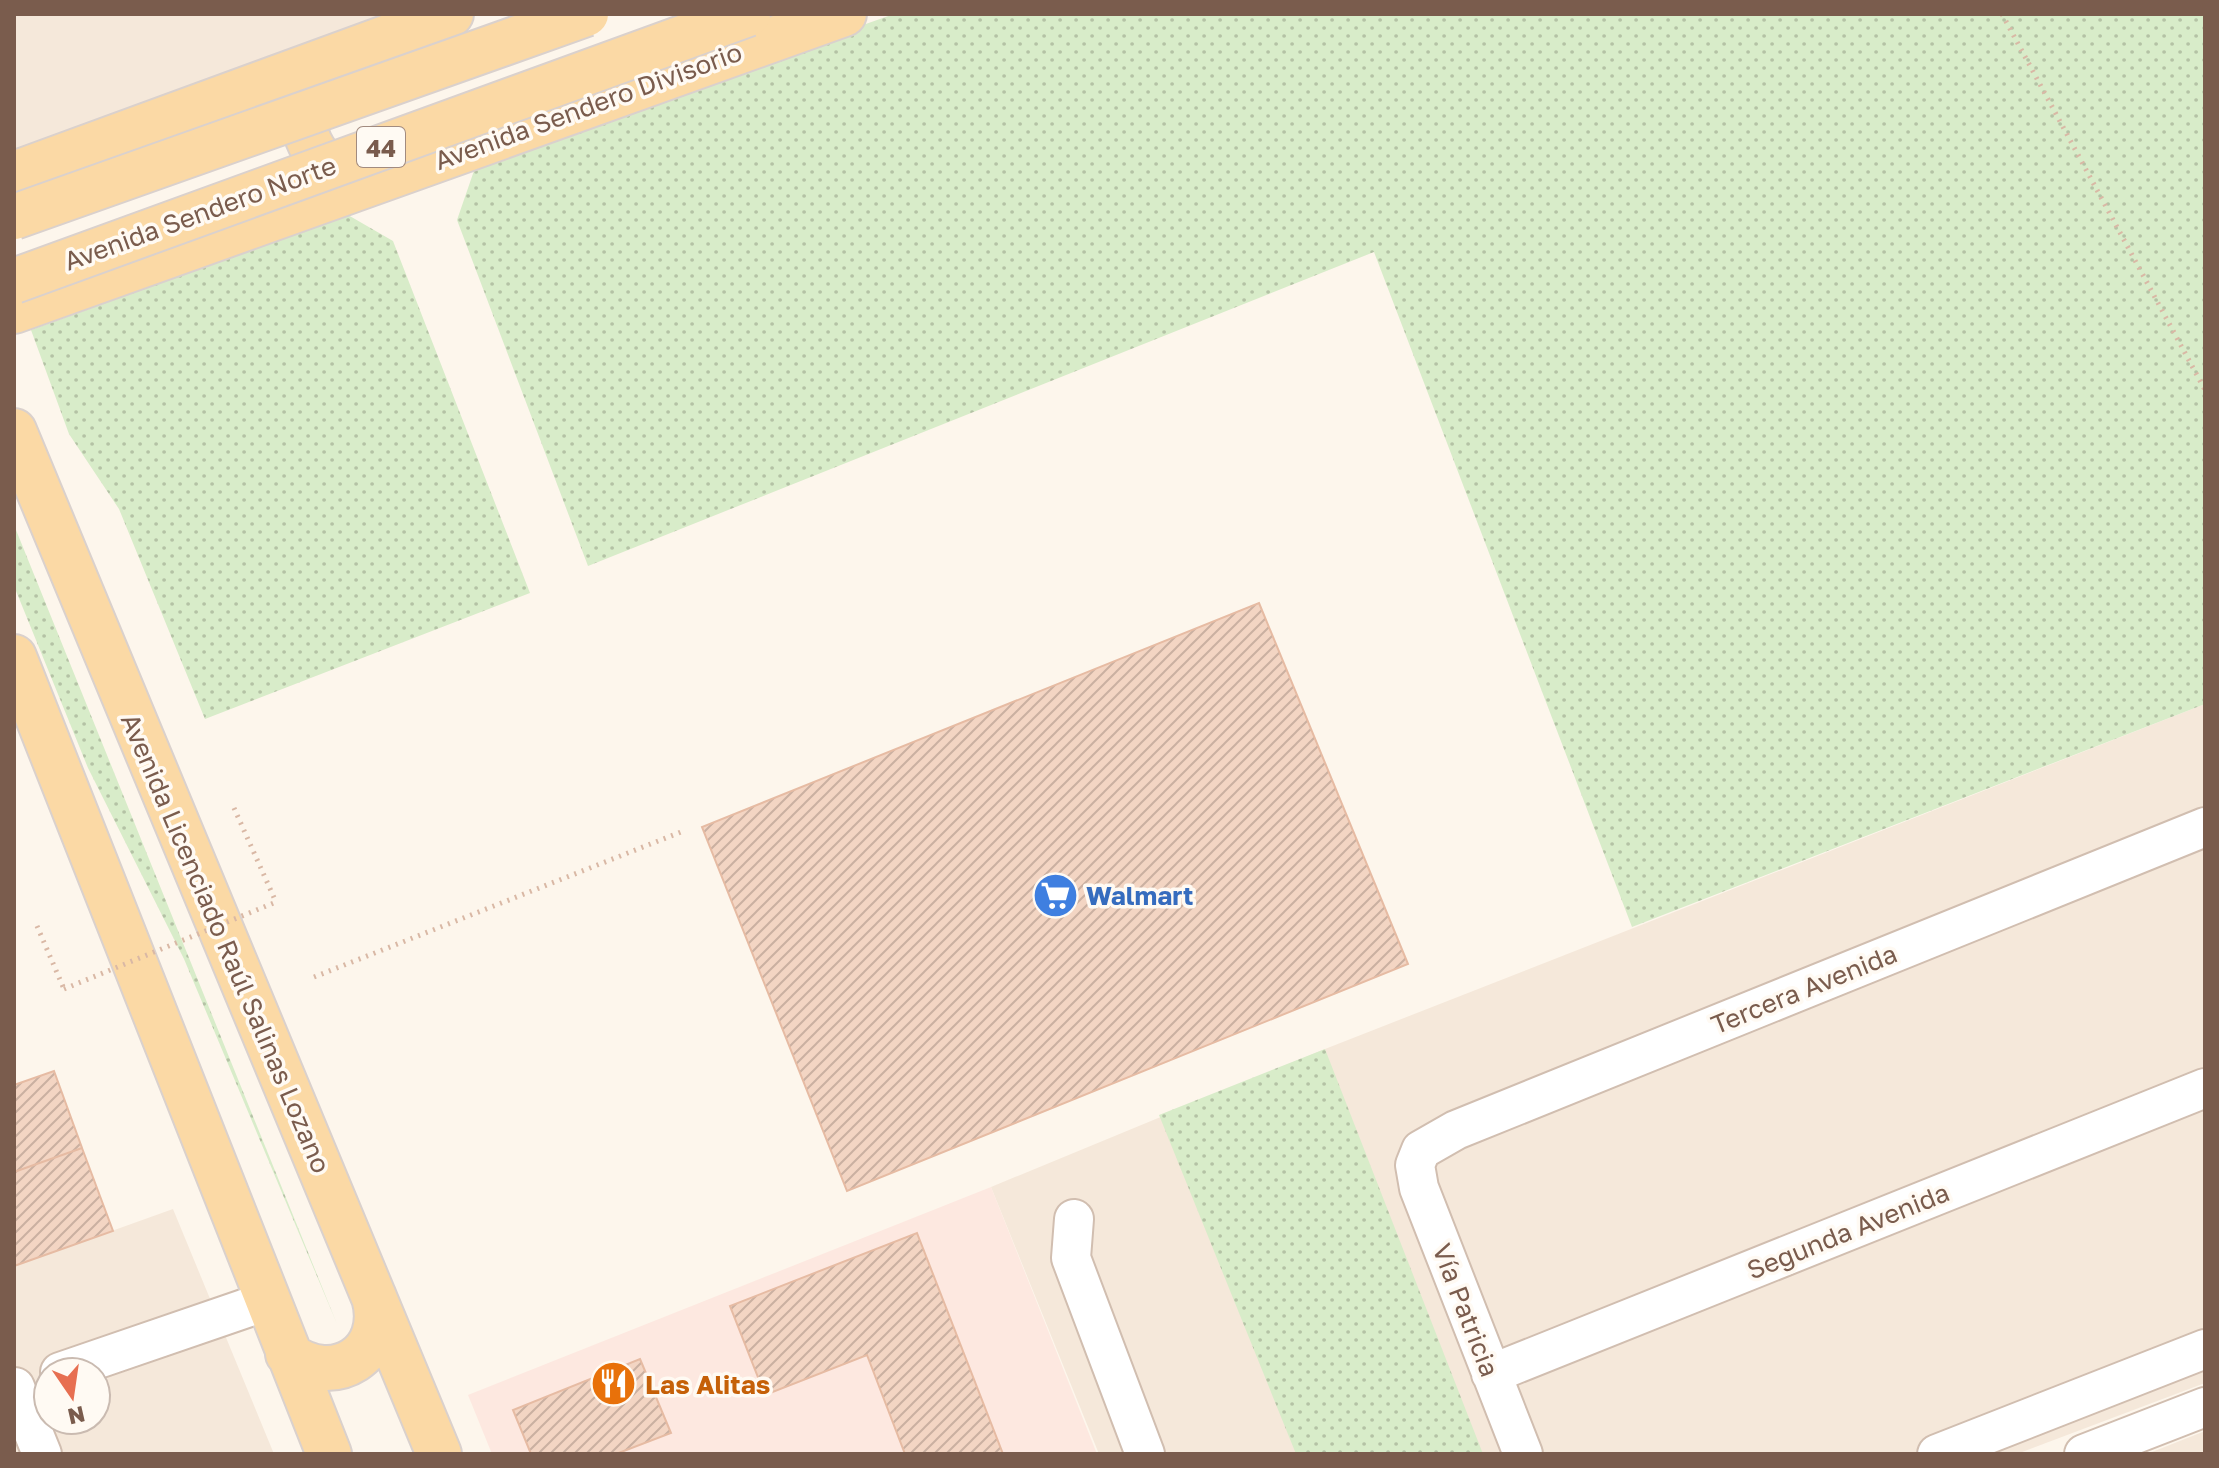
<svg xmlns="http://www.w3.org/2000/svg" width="2219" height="1468" font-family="'Golos Text',sans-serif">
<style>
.residential{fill:#f5e8da;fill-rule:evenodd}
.commercial{fill:#fde8e0}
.grass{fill:url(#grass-dots)}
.building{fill:url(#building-hatch);stroke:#e6bba3;stroke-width:2}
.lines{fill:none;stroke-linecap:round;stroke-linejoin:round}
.minor-casing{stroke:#d1beb0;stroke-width:42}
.major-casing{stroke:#dad1cd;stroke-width:48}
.path{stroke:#d9b8a5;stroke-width:5;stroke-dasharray:2 6;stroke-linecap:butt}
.minor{stroke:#fff;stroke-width:38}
.major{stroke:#fbd9a5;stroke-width:44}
.major-bridge-casing{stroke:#dad1cd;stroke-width:48;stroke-linecap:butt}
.path-bridge{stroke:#d9b8a5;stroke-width:5;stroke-dasharray:2 6;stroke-linecap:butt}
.major-bridge{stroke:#fbd9a5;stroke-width:44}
.labels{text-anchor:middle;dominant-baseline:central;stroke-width:7;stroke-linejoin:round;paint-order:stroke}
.shield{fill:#fffaf3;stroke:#a28b7f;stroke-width:2}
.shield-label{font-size:24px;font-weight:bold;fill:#7a5c4d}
.street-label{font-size:26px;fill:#7a5c4d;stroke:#fffaf3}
.shop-label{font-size:26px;font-weight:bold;fill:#366cbe;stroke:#fffaf3;text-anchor:start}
.food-label{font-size:26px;font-weight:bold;fill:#c56008;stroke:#fffaf3;text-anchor:start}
</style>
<defs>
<pattern id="grass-dots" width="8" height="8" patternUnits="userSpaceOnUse" patternTransform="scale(2)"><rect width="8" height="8" fill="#d8ecc9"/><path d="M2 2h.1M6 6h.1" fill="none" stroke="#b4c2a5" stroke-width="1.8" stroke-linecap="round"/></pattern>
<pattern id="building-hatch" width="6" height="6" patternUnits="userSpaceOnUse" patternTransform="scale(2)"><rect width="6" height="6" fill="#f3d5c3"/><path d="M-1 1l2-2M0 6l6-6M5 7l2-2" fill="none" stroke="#cab0a1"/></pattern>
</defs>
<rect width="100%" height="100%" fill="#fdf6ec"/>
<path class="residential" d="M14,14H417L14,159Z
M2205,704V1383L2017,1454H1099L991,1187L1325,1049Z
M173,1209L274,1454H14V1266ZM48,1372H96V1420H48Z
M2205,1431V1454H2147Z"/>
<path class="commercial" d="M991,1187L1097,1454H492L468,1395Z"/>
<path class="grass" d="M894,14H2205V704L1632,927L1374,252L588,566L457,220L477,162Z
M348,215L393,241L530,593L205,719L119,509L69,434L31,330Z
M14,525L337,1324L184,959L88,768L14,586Z
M1325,1049L1483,1454H1296L1159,1115Z"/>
<path class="building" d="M1259,603L1408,964L847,1191L702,827Z
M54,1071L82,1148L14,1172V1085Z
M82,1148L113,1231L14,1266V1172Z
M917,1233L1003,1454H905L867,1355L765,1395L730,1306Z
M640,1359L671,1433L616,1454H531L513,1410Z"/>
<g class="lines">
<defs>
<path id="minor" d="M1074,1219L1071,1258L1145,1454
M60,1372L267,1301
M1491,1374L2205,1088
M15,1387L42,1454
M1523,1454L1419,1188L1415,1165L1421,1150L1456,1130L2205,827
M1937,1454L2205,1349
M2084,1454L2205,1407"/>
<path id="major" d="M301,79C299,135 309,158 355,189
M14,174L451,14
M14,311L844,14
M14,431L439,1454
M14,657L329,1454
M288,1354C334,1389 390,1354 374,1297"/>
</defs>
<use href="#minor" class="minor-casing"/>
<use href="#major" class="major-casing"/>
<path class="path" d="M2002,14L2205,390
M234,808L276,902
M37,926L64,989
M314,977L686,830"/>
<use href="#minor" class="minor"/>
<use href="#major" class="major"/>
<defs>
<path id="major-bridge" d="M14,217L586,14
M14,281L748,14"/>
</defs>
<use href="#major-bridge" class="major-bridge-casing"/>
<path class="path-bridge" d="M64,989L276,902"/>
<use href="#major-bridge" class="major-bridge"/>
</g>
<defs>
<symbol id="supermarket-disc" viewBox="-11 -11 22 22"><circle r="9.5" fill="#3f7fe0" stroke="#fffaf3"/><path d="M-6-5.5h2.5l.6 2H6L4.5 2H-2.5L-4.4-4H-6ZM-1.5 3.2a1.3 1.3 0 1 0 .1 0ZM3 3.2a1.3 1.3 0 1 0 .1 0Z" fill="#fff"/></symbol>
<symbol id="restaurant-disc" viewBox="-11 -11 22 22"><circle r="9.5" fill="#e8710a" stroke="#fffaf3"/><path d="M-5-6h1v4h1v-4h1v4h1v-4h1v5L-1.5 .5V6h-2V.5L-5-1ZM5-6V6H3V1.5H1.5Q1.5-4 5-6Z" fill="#fff"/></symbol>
</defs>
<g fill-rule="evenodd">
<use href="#supermarket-disc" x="1030" y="870" width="51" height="51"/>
<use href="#restaurant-disc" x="588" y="1358" width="51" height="51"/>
</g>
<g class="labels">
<rect class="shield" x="357" y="127" width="48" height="40" rx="6"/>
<g class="shield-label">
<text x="381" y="147">44</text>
</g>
<g class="street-label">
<text transform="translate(588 106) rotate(-20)">Avenida Sendero Divisorio</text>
<text transform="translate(200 213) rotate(-20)">Avenida Sendero Norte</text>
<text transform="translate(226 943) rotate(67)">Avenida Licenciado Raúl Salinas Lozano</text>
<text transform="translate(1804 989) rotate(-22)">Tercera Avenida</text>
<text transform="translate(1848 1231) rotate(-22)">Segunda Avenida</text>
<text transform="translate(1466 1310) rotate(69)">Vía Patricia</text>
</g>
<g class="shop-label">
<text x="1086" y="895">Walmart</text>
</g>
<g class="food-label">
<text x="645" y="1384">Las Alitas</text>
</g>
</g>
<rect width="2219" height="1468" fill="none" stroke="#7a5c4d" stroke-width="32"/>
<g transform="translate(72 1396) rotate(167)"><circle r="38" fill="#fffaf3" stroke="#cabbb1" stroke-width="2"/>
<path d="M0-6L14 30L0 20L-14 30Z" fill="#e76f51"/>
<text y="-12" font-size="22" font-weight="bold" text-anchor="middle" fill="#7a5c4d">N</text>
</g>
</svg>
